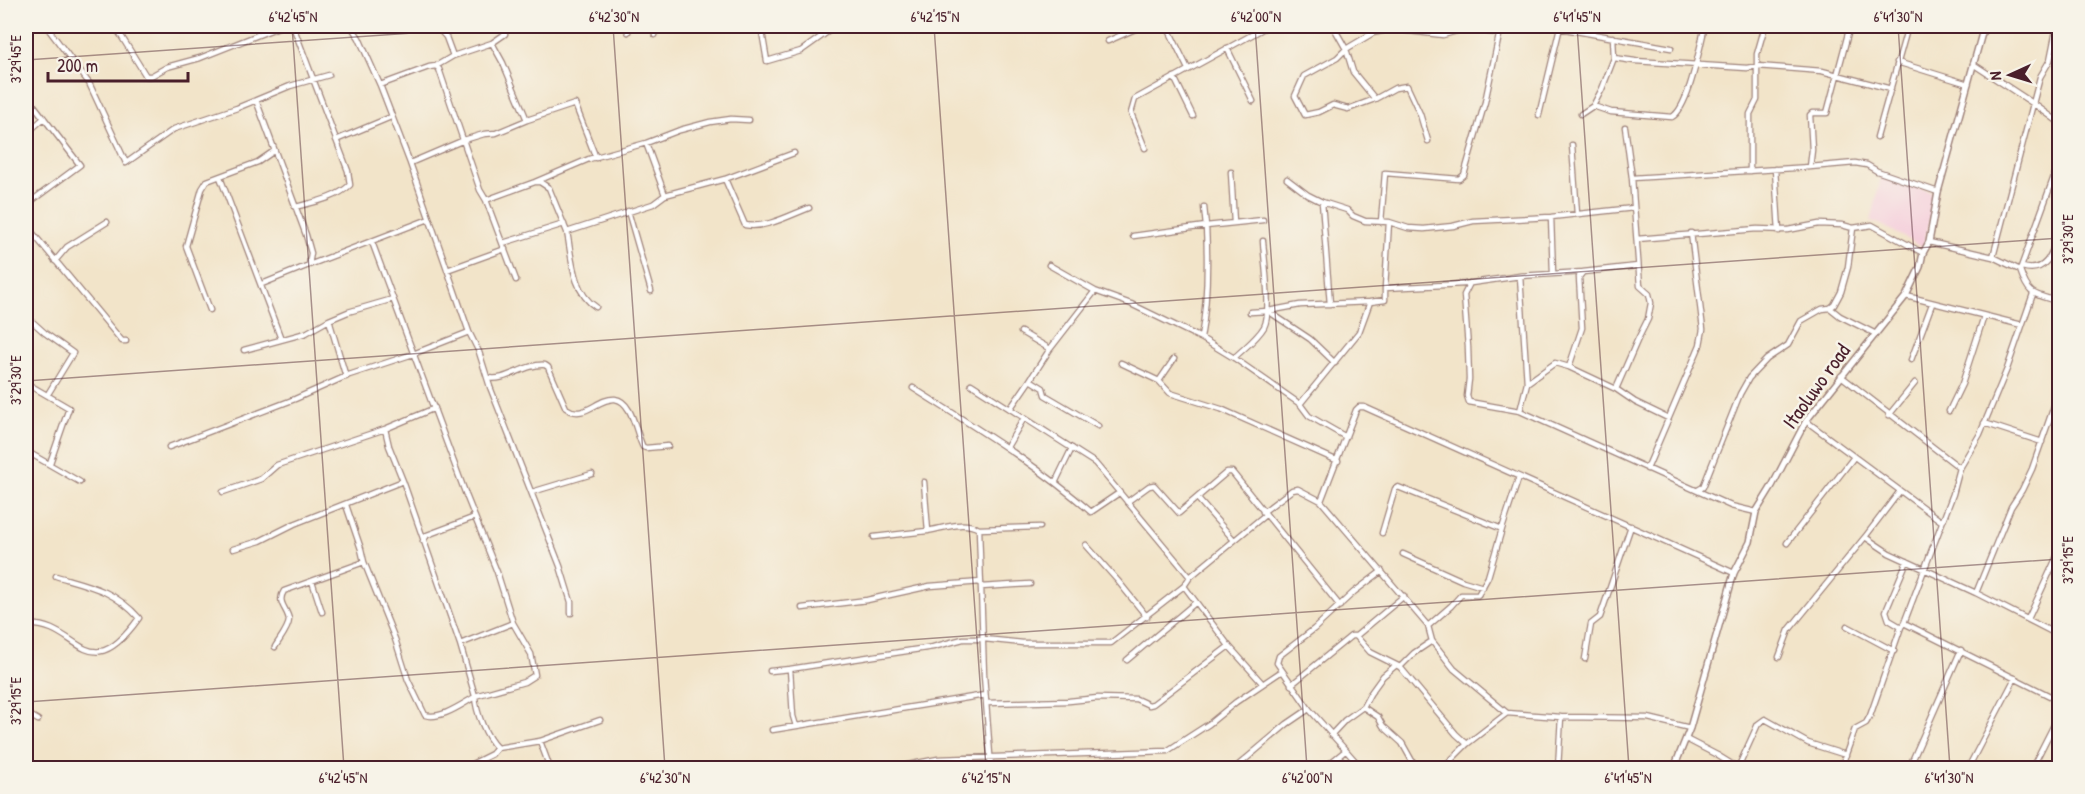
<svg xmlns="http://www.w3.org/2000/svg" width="2085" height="794" font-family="'Patrick Hand',sans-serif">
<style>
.built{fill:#f5cfdc}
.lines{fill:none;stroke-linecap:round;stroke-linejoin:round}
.minor-casing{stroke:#9e827a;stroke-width:7}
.tertiary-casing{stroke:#9e827a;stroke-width:8}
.minor{stroke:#fff;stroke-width:4.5}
.tertiary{stroke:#fff;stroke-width:5}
.ticks{fill:none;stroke:#4a1f2b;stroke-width:1.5;stroke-opacity:0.45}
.labels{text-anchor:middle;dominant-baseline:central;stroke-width:5;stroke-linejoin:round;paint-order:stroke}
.street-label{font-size:21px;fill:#4a1f2b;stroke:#f7f3e8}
.neatline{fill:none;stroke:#4a1f2b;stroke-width:2}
.ticks-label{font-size:15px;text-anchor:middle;fill:#4a1f2b}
</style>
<rect width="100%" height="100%" fill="#f7f3e8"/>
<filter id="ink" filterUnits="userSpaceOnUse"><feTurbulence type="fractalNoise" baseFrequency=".0167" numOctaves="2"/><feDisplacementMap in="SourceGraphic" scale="12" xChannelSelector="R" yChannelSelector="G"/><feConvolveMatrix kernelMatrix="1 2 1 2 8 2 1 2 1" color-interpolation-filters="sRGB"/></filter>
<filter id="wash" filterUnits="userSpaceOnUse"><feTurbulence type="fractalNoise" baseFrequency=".008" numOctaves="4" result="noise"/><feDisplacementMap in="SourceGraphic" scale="24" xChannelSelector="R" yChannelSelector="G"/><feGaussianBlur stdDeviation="1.35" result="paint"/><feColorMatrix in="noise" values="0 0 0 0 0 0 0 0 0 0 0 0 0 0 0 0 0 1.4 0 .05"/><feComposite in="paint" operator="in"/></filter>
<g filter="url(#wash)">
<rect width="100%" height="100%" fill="#f2e4c9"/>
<path class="built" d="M1882,173L1936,194L1923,248L1880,224L1871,222Z"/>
</g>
<g filter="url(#ink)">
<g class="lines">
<defs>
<path id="minor" d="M46,26L89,83L126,163L174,129L237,108L290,86L329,75
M115,26L146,76H151L167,67L200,58L281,26
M293,26L348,171L350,185C335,199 314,202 295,207
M351,26L359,38L380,85L410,163L469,332L479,352L490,387L560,566L571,602V613
M436,26L446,37L453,56L436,66
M625,26L628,32
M652,26L655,35
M761,26L767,61L801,51L836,26
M1167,26L1188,69
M1333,26L1346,49L1353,72L1375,99L1395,88L1407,86L1420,114L1428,141
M1559,28L1671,48
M1108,41L1142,26
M492,43L505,34L507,26
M1227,48L1253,101
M1614,58L1635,61L1747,68L1757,66L1822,71L1891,89
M1897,62L1968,84
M1973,64L2034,104L2060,123
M1174,77L1193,116
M380,85L429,67L436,66L439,69L480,190L486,200L516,280
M26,95L80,165L26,205
M1375,99L1348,109L1333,105L1319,112L1305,115L1295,96L1304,76L1337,58L1346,49L1373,33L1391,29L1443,35L1464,29L1499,33
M256,100L306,235L311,253L309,265L262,284
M1593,106L1611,112L1672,117C1689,108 1700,45 1705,26
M1581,114L1593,106L1602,89L1614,58L1613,37
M1539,115L1560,27
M527,120L575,104L596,158
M26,134L44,118
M1877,137L1908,26
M336,140L391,117
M646,143L665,195
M1572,145L1577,214
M1145,148L1131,113L1135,99L1268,26
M410,163L464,140L484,134L496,133L527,120L503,63L492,43L453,56
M1810,167L1812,150L1810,115L1812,113H1827L1850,26
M1775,169L1779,231
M1750,171V114L1757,100V54L1765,26
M1231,172L1234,223
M220,177L281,339
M1632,178L1810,167L1855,163L1867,165L1877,171L1938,192
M725,179L794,153
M1287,179L1308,195L1322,202L1347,210L1353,216L1365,221L1389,222L1408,228L1424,229L1453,226L1473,221L1551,217L1634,208
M535,182H540L549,188L567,232L653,204L665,195L725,179L745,225C766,229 790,215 809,208
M486,200L535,182L589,159L646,143L680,130L710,122L731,119L749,120
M1322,202L1330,304
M1204,207L1206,226L1263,220
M628,211L651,291
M1551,217L1553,273
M1381,222L1385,173L1459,179L1464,175L1485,102L1501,26
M26,225L122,341H126
M567,232C572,257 572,292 596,307
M1133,236L1206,226C1208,264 1208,300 1201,338
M1637,239L1757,229L1788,230L1819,224L1842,225L1853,228L1872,225L1923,253
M372,242L466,495L497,572L513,623L460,644
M1929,242L1993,257L2020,270C2029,297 2034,294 2060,302
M503,243L564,224
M1993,257L2040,77L2050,60L2057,26
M55,261L67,247L107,222
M309,265L429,219
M1049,265L1095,291L1131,304L1201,338L1234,358L1300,404L1309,416L1346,437
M2022,267C2049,275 2053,249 2060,229
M447,270L505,249
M2020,270L2060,160
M1520,276L1527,383L1520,411L1731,506L1756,512
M1470,283L1464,295L1468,347L1469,379L1467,396L1469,402L1520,411
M1385,288L1389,222
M1906,296L2022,325
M1370,302L1385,300V288L1464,284L1520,276L1583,272
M1830,308L1840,316L1876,334
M210,310L186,246L202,189L207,181L258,162L274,151
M1268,311L1310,339L1335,363
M1250,312L1268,311L1300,305L1370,302L1359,332L1300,404
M26,316L45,333L73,353L48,394
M1021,332L1050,349L1095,291
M1050,349L1030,380L1043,388L1045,395L1098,426
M244,350L306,333L329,320
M1234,358C1244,348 1257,339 1264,327C1272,313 1264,259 1263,241
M1911,360L1932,304
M1121,363L1159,381L1170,393L1221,409L1338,461
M1569,367L1582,328L1579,277L1583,272L1638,266
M1841,376L1960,468
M346,377L329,320L348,312L393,299
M489,378C505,382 526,363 545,365L548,367L566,408C584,421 597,398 615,399C633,401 636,435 643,447L646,448L668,446
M1159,381L1174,359
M26,383L69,408L50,463
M1527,383L1555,363L1569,367L1616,389L1637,341L1648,319L1651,303L1649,294L1640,286L1632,178L1625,127
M971,384L1095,463L1190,577
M913,388C976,428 1035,463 1091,512L1119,493
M1616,389L1635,402L1668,418
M1010,409L1030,380
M1949,411L1962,384L1984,316
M1889,415L1915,383
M1806,421L1941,521
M1984,423L2042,442
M169,447L295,399L349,375L413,354L469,332
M1007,447L1024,418
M26,451L80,482
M1647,469L1700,345L1703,329L1691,233
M403,481L460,644L475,696L524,682L535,675L531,654L513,623
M1056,481L1072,448
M924,482L928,531
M1698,490L1703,487L1740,394L1749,378L1767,359L1788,345L1801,321L1822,309L1830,308L1834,305L1841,292L1848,267L1853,228
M223,492L261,479L277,465L385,429
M532,492L592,474
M1197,498L1234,540
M1321,501L1428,626L1432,641L1454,669L1507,713
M1127,502L1149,486L1154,485L1179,513L1227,472H1232L1340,606
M1263,512L1292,490L1298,489L1321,501L1356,410L1359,407H1364L1734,573
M979,529L1040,527
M1382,533L1395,489L1398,487L1502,529L1519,477
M874,537C892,535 910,533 927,531C945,528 963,520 979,529L984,675L991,768
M1865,537L1889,553L1976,593L2060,636
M423,541L427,535L475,517
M1787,543L1854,457
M1086,545L1118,581L1147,617
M233,549L260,541L294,524L403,481L389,446L385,429L435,408
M1403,554L1463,581L1483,587
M364,562L395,639L408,680L425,715C441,720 462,704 475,697
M1382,571L1354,592L1314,629L1279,656L1277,663L1309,709L1358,764H1367L1374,767L1445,768
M312,581L322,612
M1184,586L1229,646L1262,683
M981,587L1030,584
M1976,593L2011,507L2022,490L2032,469L2060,389
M802,608L867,600L930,586L981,582
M26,613L31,624
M2028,619L2060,550
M1904,623L2060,701
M26,625C78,620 86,692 139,618C114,590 90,586 56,576
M1428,626L1451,606L1461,595H1478L1488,577L1502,529
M1847,626L1894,651
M1901,627L1889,620L1886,611L1907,561
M1356,636L1404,596
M1432,641L1414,653L1400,667L1456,734L1467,744
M275,647C279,640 289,628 289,620C288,609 276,603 284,591L364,562L361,549L346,505
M1779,657L1789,630L1865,537L1900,491
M1585,659L1591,624L1600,617L1631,526
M1127,660L1195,603
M790,669L793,716L796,726
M770,671L790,669L933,647L963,639H984L1023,643H1111L1184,586L1190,577L1265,515
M1291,685L1351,636H1356L1370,652L1400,667
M475,696C476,713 486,737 497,748
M987,703L1069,701L1098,698L1136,699L1149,705L1153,704L1229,646
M1363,707L1378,717L1383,726L1402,743L1416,768
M26,713L38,720
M772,730L985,695
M1331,735L1345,720L1363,707L1370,694L1383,676L1395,666
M1686,739L1717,755L1738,768
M540,741L550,768
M464,768L492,754L497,748L540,741L600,720
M892,768L938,759L1167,751L1209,724L1236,702L1282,671
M1235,768L1287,724L1309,709
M1324,768L1345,751
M1443,768L1467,744L1507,713L1561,717L1648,718L1690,728
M1558,768L1561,717
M1738,768L1758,724L1765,719L1808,743L1846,755
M1841,768L1855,729L1866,723L1870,716L1901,627L1904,623L1953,494L1960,468L1980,434L2007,369L2033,294
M1909,768L1961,650
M1968,768L2015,678
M2032,768L2060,713"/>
<path id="tertiary" d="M1674,768L1690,728L1734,573L1750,542L1756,512L1772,486L1806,421L1906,296L1920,267L1923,253L1929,242L1938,192L1984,26"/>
</defs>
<use href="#minor" class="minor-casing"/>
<use href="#tertiary" class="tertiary-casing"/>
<use href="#minor" class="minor"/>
<use href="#tertiary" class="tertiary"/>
</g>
</g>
<path class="ticks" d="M292,26L344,768M613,26L665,768M934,26L986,768M1255,26L1307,768M1577,26L1629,768M1898,26L1950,768M26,60L513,26M26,381L2060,238M26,702L2060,559"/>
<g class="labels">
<g class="street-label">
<text transform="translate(1816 386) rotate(-54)">Itaoluwo road</text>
</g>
</g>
<rect width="2085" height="794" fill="none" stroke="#f7f3e8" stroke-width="66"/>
<g transform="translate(2010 75) rotate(266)" stroke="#f7f3e8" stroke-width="4.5" paint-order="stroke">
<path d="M0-4.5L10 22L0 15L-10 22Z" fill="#4a1f2b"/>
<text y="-9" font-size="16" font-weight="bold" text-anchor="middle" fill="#4a1f2b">N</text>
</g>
<path d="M48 72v9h140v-9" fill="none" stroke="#4a1f2b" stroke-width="3"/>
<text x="57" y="72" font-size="18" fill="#4a1f2b" stroke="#f7f3e8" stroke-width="4.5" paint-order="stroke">200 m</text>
<rect x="33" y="33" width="2019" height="728" class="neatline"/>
<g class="ticks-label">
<text x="293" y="22">6°42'45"N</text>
<text x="614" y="22">6°42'30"N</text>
<text x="935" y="22">6°42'15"N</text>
<text x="1256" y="22">6°42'00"N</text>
<text x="1577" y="22">6°41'45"N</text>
<text x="1898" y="22">6°41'30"N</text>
<text transform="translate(16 59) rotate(-90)" y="5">3°29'45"E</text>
<text transform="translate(2068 239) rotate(-90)" y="5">3°29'30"E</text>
<text transform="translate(16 380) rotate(-90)" y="5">3°29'30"E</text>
<text transform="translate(2068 560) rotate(-90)" y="5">3°29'15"E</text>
<text transform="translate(16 701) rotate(-90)" y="5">3°29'15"E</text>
<text x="343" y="783">6°42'45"N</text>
<text x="665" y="783">6°42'30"N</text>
<text x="986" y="783">6°42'15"N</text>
<text x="1307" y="783">6°42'00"N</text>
<text x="1628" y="783">6°41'45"N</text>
<text x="1949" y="783">6°41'30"N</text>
</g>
</svg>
